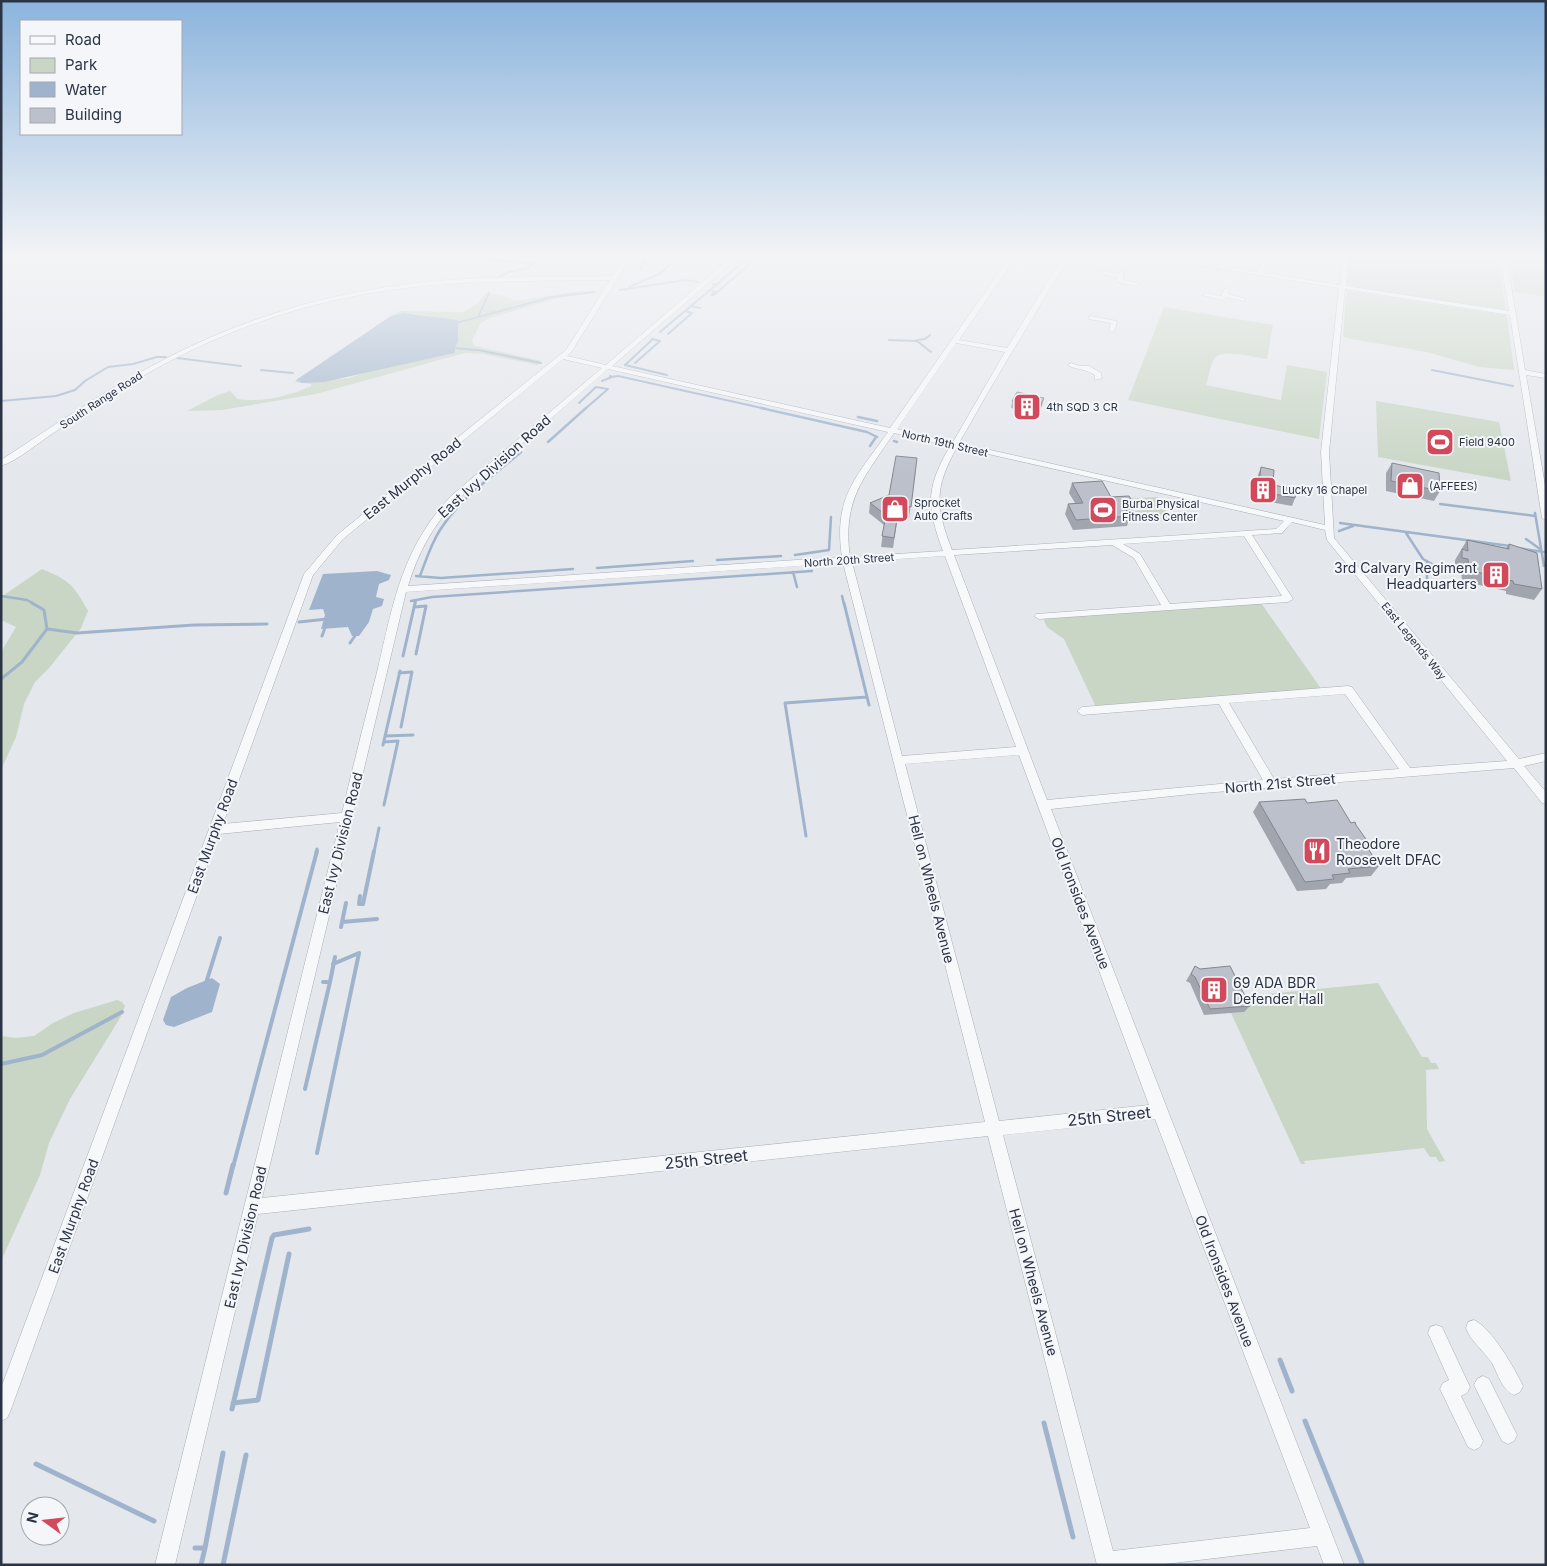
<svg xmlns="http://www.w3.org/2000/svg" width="1547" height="1566" font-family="Inter,sans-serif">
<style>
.green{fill:#c9d6c5}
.water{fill:#9fb4cc}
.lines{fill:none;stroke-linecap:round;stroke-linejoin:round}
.stream-far4{stroke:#9fb4cc;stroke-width:2}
.stream-far3{stroke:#9fb4cc;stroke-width:2.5}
.stream-far2{stroke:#9fb4cc;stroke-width:3}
.stream-far1{stroke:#9fb4cc;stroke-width:4}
.stream{stroke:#9fb4cc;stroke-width:5}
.minor-casing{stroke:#a9aeb7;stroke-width:1}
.minor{fill:#f7f8fa;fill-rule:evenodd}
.wall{fill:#a1a5ae}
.shaded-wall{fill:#83868d}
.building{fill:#bbc0ca;stroke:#83868d}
.labels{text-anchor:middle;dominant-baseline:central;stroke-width:4;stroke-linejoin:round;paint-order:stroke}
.far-street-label{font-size:11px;fill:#2b3445;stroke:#f4f6f9}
.far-poi-label{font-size:11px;fill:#2b3445;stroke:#f4f6f9;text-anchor:start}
.street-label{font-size:14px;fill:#2b3445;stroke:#f4f6f9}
.poi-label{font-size:14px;fill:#2b3445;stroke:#f4f6f9;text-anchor:start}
.near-street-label{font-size:16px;fill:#2b3445;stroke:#f4f6f9}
</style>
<rect width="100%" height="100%" fill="#e4e7ec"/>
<path class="green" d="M1350,255H1498L1506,310L1354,288L1347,283Z
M1509,255H1546V297L1515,292Z
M580,291H594L595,293L559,298L490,318L480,324L472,341L475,346L541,361L538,365L483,354L465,353L316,394L222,410L187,411L218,395L230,391L238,399C260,403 291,396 311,386V384L295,382L296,380L302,383L349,378L367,372L455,353L458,326C437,316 414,310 391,316L400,311L463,312L478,303L486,293L507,297L515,301Z
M1349,291L1505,315L1507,317L1514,370L1479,367L1427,352L1346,338L1343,336L1346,297L1347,292Z
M1164,307L1273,325L1267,359C1256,358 1221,347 1214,359C1210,366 1209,377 1206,385L1281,400L1287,365L1327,372L1319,439L1128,400Z
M1376,401L1499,422L1511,481L1378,457Z
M1157,497L1163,507L1129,509L1123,499Z
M1165,509L1172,520L1137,522L1131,511Z
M42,569C69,580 74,585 88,611L81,628L50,667L35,682L24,704L16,737L1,770V652L16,627L1,620V597Z
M1261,603L1322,690L1096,707L1064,639L1047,627L1043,618Z
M1378,983L1422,1057H1428L1431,1063H1436L1439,1069L1426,1070L1427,1129L1445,1161L1439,1162L1436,1157H1430L1424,1148L1304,1161L1305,1164H1301L1231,1013L1244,1012L1238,997Z
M117,1000L122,1002L125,1006L120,1018L70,1099L49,1143L40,1175L1,1261V1036L16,1038L34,1036L53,1023L74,1013Z"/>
<path class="water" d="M403,313L458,320V341L455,348V353L324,382L302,383L296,380L391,316Z
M377,571L391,575L389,580L379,584L376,597L384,599L382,606L373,609L369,622L359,636H352L348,627L321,629L325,615L323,609L309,610L323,574Z
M212,978L220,984L212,1012L174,1027L166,1025L163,1020L171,997L187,988Z"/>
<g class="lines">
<path class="stream-far4" d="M471,255L474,258L532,264
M678,257L681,255
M640,269L648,255
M495,279L509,272L528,268L544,255
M716,285L744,261
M629,287L659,274L672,263
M620,290L686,280L698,282
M709,290L715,292L711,295H714L753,261
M691,306L700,308
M478,317L489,293
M456,323L552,297L595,292
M660,332L716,285L713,284
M668,334L692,313L685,311
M653,339L625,365L667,375
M889,340L917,341L931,352
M917,340L925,339L930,335
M451,348L478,350L541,363
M177,358L241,366
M635,363L660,341L652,339
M261,370L293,373
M1432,370L1513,386
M612,377L618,376L766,409
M602,381L612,377L610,376
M1,401L56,396L75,390L85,381L108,367L133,364L157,357H166
M579,403L596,387
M585,409L608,389L596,387"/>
<path class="stream-far3" d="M761,408L867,432L877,437
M858,417L877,421
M894,441L897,442
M548,442L586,408
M870,446L876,437
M1440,504L1535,516
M1535,513L1544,566
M1340,523L1510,546
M1339,531L1353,526
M1406,533L1423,559L1441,569
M1526,539L1540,549
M1518,548L1544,552
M795,555L829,550L831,517
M717,560L781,556
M1427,561V580
M597,568L693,561
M793,572L797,587
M416,576L441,578L573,569
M420,576C426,560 431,544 440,530C460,498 493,476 521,452
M1,596L27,600L34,604
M842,596L844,604
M411,601L432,597L812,571
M415,604L416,600"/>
<path class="stream-far2" d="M844,603L869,705
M414,607L426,606L416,654
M299,622L327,619
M47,629L77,633L194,625L267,624
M322,636L326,625
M350,643L357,633
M403,656L415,603
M399,673L412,672L401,727
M1,679L22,662L47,629L44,610L32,603
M385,736L413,735
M384,742L398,741L384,805
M383,745L400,671
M806,836L785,703L867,697
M316,852L317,849
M374,852L379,828"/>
<path class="stream-far1" d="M360,896L359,904H363L374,851
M342,922L377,919
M341,927L346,903
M330,982L335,957
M206,983L220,938
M1,1064L42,1055L122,1012
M305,1089L330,982H323
M317,1153L359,953L333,964
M233,1167L317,851"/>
<path class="stream" d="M226,1193L233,1165
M1280,1360L1292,1391
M233,1403L258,1400L289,1254
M232,1409L272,1238L274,1235L309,1229
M1305,1421L1362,1563
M1044,1423L1073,1537
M36,1464L154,1521
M195,1548H205L201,1565
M205,1548L223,1453
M223,1565L246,1455"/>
<defs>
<path id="minor" d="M626,255H632L572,351L567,356L606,365L734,255H741L612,366L890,428L1011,255H1017L959,340L1007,348L1064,255H1070L987,394L959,443L1325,525L1321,452L1339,288L1137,255H1153L1220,266L1224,255H1230L1225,267L1258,272L1262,255H1268L1263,273L1340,285L1343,255H1349L1346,286L1509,311L1500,255H1506L1525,370L1546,374V378L1526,375L1546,491V520L1542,518L1510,315L1345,289L1329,452L1334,538L1519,759L1546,753V761L1524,766L1546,792V804L1542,803L1514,768L1191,794L1051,809L1344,1565H1324L1317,1546L1157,1565H1097L988,1136L258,1214L175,1565H155L340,822L219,834L10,1412L7,1418L1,1421V1388L304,574L337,535L566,350L610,280C549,281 486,280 425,286C336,294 247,320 168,362C129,383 92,407 55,432C39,442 19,460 1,466V460C55,425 108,388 165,359C236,322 314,297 394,286C466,275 540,278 613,276ZM956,343L1005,352L953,442L897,429ZM563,359L602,368L451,496C401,549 393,605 377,672C365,719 353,766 342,813L223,824L313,575L343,539ZM608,369L888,432C856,477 833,498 842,557L408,586C418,553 433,525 457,500ZM894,433L950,446C926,488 926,505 943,551L850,557C842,499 864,478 894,433ZM957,447L1284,521L1276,529L952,550C935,506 934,489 957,447ZM1292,522L1325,530L1327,540L1507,761L1410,768L1352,687L1348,686L1082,707L1077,711L1082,715L1219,704L1263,780L1047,800L954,555L1112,545L1134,558L1161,605L1036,614L1034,616L1039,619L1288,602L1293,599L1252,535L1282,533ZM1244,536L1282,596L1170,604L1140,554L1123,544ZM945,556L1016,747L902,756L852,562ZM843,563L985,1122L262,1198L406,592ZM1345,694L1399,769L1274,779L1229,703ZM1019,755L1149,1105L999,1121L905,764ZM1155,1119L1310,1528L1113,1551L1003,1135Z
M1102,271L1119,274L1120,272H1124L1123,280L1140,284L1137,286L1117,282V277L1100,274V272Z
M1226,288L1229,290L1228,294L1246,299L1243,301L1226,297L1223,300L1202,295L1205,293L1221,296L1224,289Z
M1091,316L1117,321L1115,330L1112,332L1109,330L1111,323L1089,319V317Z
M1071,363L1080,366H1089L1101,373L1102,378L1095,380V375C1086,369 1078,370 1069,366L1068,365Z
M1474,1320C1491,1327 1515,1369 1523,1386L1520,1392L1514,1395C1502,1390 1498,1374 1492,1363C1484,1351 1471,1342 1466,1328L1468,1322Z
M1436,1325L1442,1327L1470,1387L1467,1393L1461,1396L1483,1441L1480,1447L1474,1450L1468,1447L1440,1389L1443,1383L1449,1380L1428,1333L1430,1327Z
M1483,1376L1489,1379L1517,1435L1514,1441L1508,1444L1502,1441L1474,1385L1477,1379Z"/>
</defs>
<use href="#minor" class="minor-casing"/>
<use href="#minor" class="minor"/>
</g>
<path class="wall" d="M1044,398L1042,405L1038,414L1011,408L1012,401Z
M917,458L909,518L898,516L893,548L881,547L884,525L869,513L870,503L889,495Z
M1392,463L1440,491L1434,501L1386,491V473Z
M1261,467L1274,485L1295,498L1292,506L1254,499L1258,475Z
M1072,483L1135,505L1132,515H1130V516L1127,526L1073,530L1065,514L1068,504L1075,503L1069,493Z
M1467,540L1506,548L1509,544L1542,589L1534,600L1506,594V591L1462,581L1461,569L1455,568V560Z
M1259,802L1307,803L1351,823L1368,842L1365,845L1379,866L1371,876L1346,878L1342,883L1330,884L1326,889L1297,891L1253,812Z
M1195,966L1250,1006L1244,1012L1204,1015L1190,983L1186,981Z"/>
<path class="shaded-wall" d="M1044,398L1042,405L1038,414L1039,407Z"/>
<path class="building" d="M1017,392L1044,398L1039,407L1012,401Z
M896,456L917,458L911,507L899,506L894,538L882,536L886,515L870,503L889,495Z
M1392,463L1439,473L1440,491L1391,481Z
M1261,467L1274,470L1273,483L1274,485L1296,490L1295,498L1258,491Z
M1102,481L1111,497L1129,496L1135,505L1124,506L1130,516L1076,520L1068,504L1083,503L1072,483Z
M1467,540L1509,549V544L1537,553L1542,589L1514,584L1513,581L1469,570L1468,559L1462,558V549L1468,551Z
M1305,799L1307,803L1337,800L1351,823L1355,822L1356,825L1368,842H1364L1379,866L1348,869L1350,873L1332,875L1334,879L1305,882L1259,802Z
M1195,966L1200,969L1230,966L1250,1006L1210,1009L1195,977L1191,974Z"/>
<linearGradient id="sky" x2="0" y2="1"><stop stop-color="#8bb4dd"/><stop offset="0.54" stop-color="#f3f4f6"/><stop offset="1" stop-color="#f3f4f6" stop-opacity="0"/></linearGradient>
<rect width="1547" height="474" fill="url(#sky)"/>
<defs>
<symbol id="building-square" viewBox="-11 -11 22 22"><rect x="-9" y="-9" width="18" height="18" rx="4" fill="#d1495b" stroke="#f4f6f9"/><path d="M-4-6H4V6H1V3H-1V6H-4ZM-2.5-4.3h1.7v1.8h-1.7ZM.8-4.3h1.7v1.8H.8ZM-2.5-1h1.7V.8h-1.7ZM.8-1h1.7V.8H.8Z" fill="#fff"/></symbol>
<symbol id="stadium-square" viewBox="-11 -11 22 22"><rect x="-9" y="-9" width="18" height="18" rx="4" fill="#d1495b" stroke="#f4f6f9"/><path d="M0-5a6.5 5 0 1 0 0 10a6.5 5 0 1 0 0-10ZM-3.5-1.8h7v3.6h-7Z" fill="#fff"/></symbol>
<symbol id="shop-square" viewBox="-11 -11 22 22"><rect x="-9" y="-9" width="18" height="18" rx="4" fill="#d1495b" stroke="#f4f6f9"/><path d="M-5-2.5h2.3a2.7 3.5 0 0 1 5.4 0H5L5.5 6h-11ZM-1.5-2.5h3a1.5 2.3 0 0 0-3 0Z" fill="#fff"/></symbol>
<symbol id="restaurant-square" viewBox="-11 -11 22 22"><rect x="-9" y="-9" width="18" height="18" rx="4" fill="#d1495b" stroke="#f4f6f9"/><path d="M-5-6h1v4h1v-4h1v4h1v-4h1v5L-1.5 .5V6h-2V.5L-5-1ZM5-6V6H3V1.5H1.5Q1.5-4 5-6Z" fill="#fff"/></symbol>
</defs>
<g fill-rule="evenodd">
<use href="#building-square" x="1011" y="391" width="32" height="32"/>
<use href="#stadium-square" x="1424" y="426" width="32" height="32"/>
<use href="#shop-square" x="1394" y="470" width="32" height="32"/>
<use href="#building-square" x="1247" y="474" width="32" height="32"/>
<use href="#shop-square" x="879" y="493" width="32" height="32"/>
<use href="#stadium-square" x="1087" y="494" width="32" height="32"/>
<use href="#building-square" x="1480" y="559" width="32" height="32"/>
<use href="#restaurant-square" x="1301" y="835" width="32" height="32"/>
<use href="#building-square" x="1198" y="974" width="32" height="32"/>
</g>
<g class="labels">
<g class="far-street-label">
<text transform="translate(101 400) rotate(-33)">South Range Road</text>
<text transform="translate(945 443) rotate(13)">North 19th Street</text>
<text transform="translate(849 560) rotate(-4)">North 20th Street</text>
<text transform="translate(1414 641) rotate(51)">East Legends Way</text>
</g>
<g class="far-poi-label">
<text x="1046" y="407">4th SQD 3 CR</text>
<text x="1459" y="442">Field 9400</text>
<text x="1429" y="486">(AFFEES)</text>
<text x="1282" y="490">Lucky 16 Chapel</text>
<text x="914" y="503">Sprocket<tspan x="914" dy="13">Auto Crafts</tspan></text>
<text x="1122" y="504">Burba Physical<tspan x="1122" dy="13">Fitness Center</tspan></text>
</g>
<g class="street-label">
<text transform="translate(494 466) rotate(-42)">East Ivy Division Road</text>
<text transform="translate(412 478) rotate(-39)">East Murphy Road</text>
<text transform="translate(1280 783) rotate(-5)">North 21st Street</text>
<text transform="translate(212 836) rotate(-70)">East Murphy Road</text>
<text transform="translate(340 843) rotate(-76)">East Ivy Division Road</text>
<text transform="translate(932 889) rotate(76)">Hell on Wheels Avenue</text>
<text transform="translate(1081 903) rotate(69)">Old Ironsides Avenue</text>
<text transform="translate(73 1216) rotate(-70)">East Murphy Road</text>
<text transform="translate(245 1237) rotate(-77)">East Ivy Division Road</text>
<text transform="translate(1225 1281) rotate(69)">Old Ironsides Avenue</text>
<text transform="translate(1034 1282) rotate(75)">Hell on Wheels Avenue</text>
</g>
<g class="poi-label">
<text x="1477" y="567" text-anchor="end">3rd Calvary Regiment<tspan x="1477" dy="16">Headquarters</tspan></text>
<text x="1336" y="843">Theodore<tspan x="1336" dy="16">Roosevelt DFAC</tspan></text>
<text x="1233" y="982">69 ADA BDR<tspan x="1233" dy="16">Defender Hall</tspan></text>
</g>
<g class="near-street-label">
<text transform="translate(1109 1116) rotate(-6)">25th Street</text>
<text transform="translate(706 1159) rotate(-6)">25th Street</text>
</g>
</g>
<rect width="1547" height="1566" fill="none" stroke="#2b3445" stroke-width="5"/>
<rect x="20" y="20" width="162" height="115" fill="#f4f6f9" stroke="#a4a8b1"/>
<rect x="30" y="36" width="25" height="8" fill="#f7f8fa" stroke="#a4a8b1"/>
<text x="65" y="45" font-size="15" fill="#2b3445">Road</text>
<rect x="30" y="58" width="25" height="15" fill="#c9d6c5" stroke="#a4a8b1"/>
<text x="65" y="70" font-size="15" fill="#2b3445">Park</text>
<rect x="30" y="82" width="25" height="15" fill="#9fb4cc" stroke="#a4a8b1"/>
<text x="65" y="95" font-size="15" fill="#2b3445">Water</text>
<rect x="30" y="108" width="25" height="15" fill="#bbc0ca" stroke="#a4a8b1"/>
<text x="65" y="120" font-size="15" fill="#2b3445">Building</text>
<g transform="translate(45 1521) rotate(285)"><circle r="24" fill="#f4f6f9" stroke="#a4a8b1"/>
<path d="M0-4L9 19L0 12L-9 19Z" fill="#d1495b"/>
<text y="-8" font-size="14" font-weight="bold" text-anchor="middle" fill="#2b3445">N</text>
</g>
</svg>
